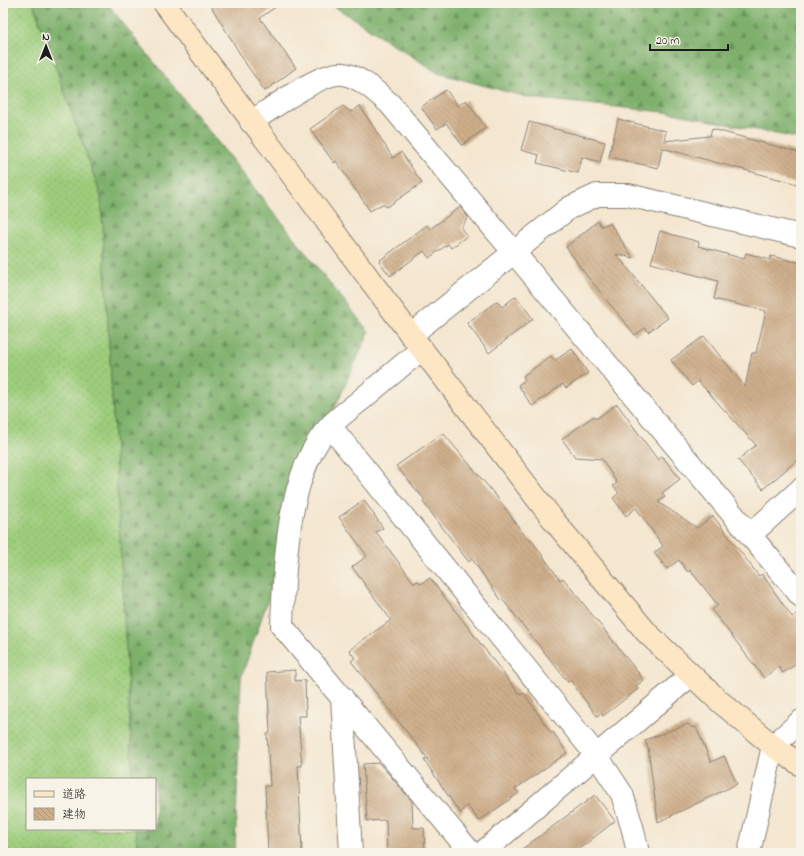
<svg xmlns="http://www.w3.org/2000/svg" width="804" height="856" font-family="'Indie Flower','Klee One',sans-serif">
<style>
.grass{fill:url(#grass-dots);stroke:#5c744c}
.forest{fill:url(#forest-firs);stroke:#4d6644}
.building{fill:url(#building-back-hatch)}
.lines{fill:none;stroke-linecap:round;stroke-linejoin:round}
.street-casing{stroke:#888176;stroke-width:24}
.secondary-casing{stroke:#888176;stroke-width:24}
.street{stroke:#fff;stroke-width:22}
.secondary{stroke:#fce6c4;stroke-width:22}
</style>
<defs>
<pattern id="grass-dots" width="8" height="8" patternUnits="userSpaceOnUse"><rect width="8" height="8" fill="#9dcd7c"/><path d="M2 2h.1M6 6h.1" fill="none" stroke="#87af6b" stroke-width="1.8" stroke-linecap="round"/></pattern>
<pattern id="forest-firs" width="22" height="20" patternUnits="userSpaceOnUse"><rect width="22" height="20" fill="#7eb06c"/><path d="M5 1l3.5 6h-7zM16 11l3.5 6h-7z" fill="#668e58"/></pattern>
<pattern id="building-back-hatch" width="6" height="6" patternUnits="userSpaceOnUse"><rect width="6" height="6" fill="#ceae8a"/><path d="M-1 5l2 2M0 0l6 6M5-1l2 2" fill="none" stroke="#b09576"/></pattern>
</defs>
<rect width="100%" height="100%" fill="#f7f3e8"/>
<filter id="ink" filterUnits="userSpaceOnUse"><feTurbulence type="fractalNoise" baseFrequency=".025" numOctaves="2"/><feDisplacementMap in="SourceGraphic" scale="8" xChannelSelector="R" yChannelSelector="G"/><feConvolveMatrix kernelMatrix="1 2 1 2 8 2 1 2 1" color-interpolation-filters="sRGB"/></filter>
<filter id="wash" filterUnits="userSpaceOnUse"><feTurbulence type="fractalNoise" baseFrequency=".012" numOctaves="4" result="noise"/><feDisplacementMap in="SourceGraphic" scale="16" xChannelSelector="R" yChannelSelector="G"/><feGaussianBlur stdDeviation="0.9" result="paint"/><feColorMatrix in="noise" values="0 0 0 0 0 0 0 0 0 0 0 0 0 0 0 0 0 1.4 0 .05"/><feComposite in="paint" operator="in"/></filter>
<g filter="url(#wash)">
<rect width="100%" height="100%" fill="#f4e6cf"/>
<path class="grass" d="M3,3H33L101,196L133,779H27V829H136L137,853H3Z"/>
<path class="forest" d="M33,3H109L110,7L369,332L332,414L241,678L235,853H137L136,829H155V779H133L101,196Z
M329,3H801V139L673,113L530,98L438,73Z"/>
<g id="blocks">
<path class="building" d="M209,3H281L260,18L296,68L265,91L248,67Z
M446,90L458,106L466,100L486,128L462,145L446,123L437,129L421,107Z
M343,106L351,112L360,106L393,158L401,152L422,183L387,207L382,204L370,211L336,161L334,163L310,129Z
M618,119L666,131L664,141L710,136L712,129L801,153V185L662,148L658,168L609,157Z
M529,122L605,142L600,162L582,157L578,173L537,163L539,155L521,150Z
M460,207L468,217L461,228L467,236L451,248L448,244L429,258L424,251L390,276L379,261L427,225L430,229Z
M598,221L601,226L610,223L633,258L616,254L668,318L648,332L645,328L635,335L583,271L566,247Z
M660,231L699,242L698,246L744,259L746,253L770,260L771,256L801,263V457L763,489L738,460L756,445L698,381L692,386L671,360L704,336L745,387L752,353H756L766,311L714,299L718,281L651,263Z
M516,296L533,319L489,353L467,323L497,301L502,307Z
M572,349L588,373L566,388L563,384L532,406L518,385L525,380L523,376L551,356L554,361Z
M617,404L658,460L662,456L680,479L662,493L665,497L658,502L697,528L713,516L759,576L762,574L792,617L801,611V661L783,673L779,667L764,678L712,610L718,605L690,570L688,572L679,560L667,569L654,553L663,546L636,508L626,516L613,498L619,493L613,486L617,483L602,459L575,457L562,439L594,416L596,419Z
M443,433L497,497L528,540L530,538L560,580L563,578L644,680L636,686L638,689L603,716L601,713L597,716L570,680L568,682L502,599L501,600L472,559L469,562L461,552L423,502L425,500L396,466Z
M364,500L383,528L376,532L414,583L418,581L421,584L430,578L520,695L524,693L551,733L553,732L567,753L515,789L519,793L479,821L467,805L460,813L424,760L428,759L351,661L355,658L349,650L391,620L352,567L367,556L339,517Z
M295,670V681L305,680L306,716H298L302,766H298L302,853H268L265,786H270L267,734L270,733L267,672Z
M688,724L692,728L696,727L711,762L724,756L737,784L658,822L648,748L645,740Z
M379,763L412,801L413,828H424L425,853H387L386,820L367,821L363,764Z
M595,795L615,821L574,853H517Z"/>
</g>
</g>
<g filter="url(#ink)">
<use href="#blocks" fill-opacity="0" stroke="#888176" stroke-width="1"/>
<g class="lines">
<defs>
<path id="street" d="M251,122C270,110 322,70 344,74C362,78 376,92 390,104L801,596
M411,335L569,208L597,195H628L801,236
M422,349C401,366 381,383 361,400C351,408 340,416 331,425C287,470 284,567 282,626L471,853
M330,426L597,756L622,794L633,830L638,853
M750,535L801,489
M342,697L351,853
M482,853L691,675
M749,853L773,746L801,721"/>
<path id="secondary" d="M164,3L411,335L555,522L647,633L718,700L773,746L801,765"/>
</defs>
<use href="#street" class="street-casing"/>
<use href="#secondary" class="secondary-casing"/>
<use href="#street" class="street"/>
<use href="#secondary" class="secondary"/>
</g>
</g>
<rect width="804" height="856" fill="none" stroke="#f7f3e8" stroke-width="16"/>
<rect x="26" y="778" width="130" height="52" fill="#f7f3e8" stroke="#9f9d96"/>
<rect x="34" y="791" width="20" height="6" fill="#fce6c4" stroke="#9f9d96"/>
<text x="62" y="798" font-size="12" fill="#1c1c1c">道路</text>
<rect x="34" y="808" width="20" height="12" fill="url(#building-back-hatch)" stroke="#9f9d96"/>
<text x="62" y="818" font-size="12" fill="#1c1c1c">建物</text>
<g transform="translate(46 46)" stroke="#f7f3e8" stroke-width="3" paint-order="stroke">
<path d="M0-3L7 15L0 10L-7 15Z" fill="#1c1c1c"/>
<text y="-6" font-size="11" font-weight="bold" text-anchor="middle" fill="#1c1c1c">N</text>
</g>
<path d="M650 44v6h78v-6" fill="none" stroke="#1c1c1c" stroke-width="2"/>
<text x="656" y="44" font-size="12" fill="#1c1c1c" stroke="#f7f3e8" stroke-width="3" paint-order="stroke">20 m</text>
</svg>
